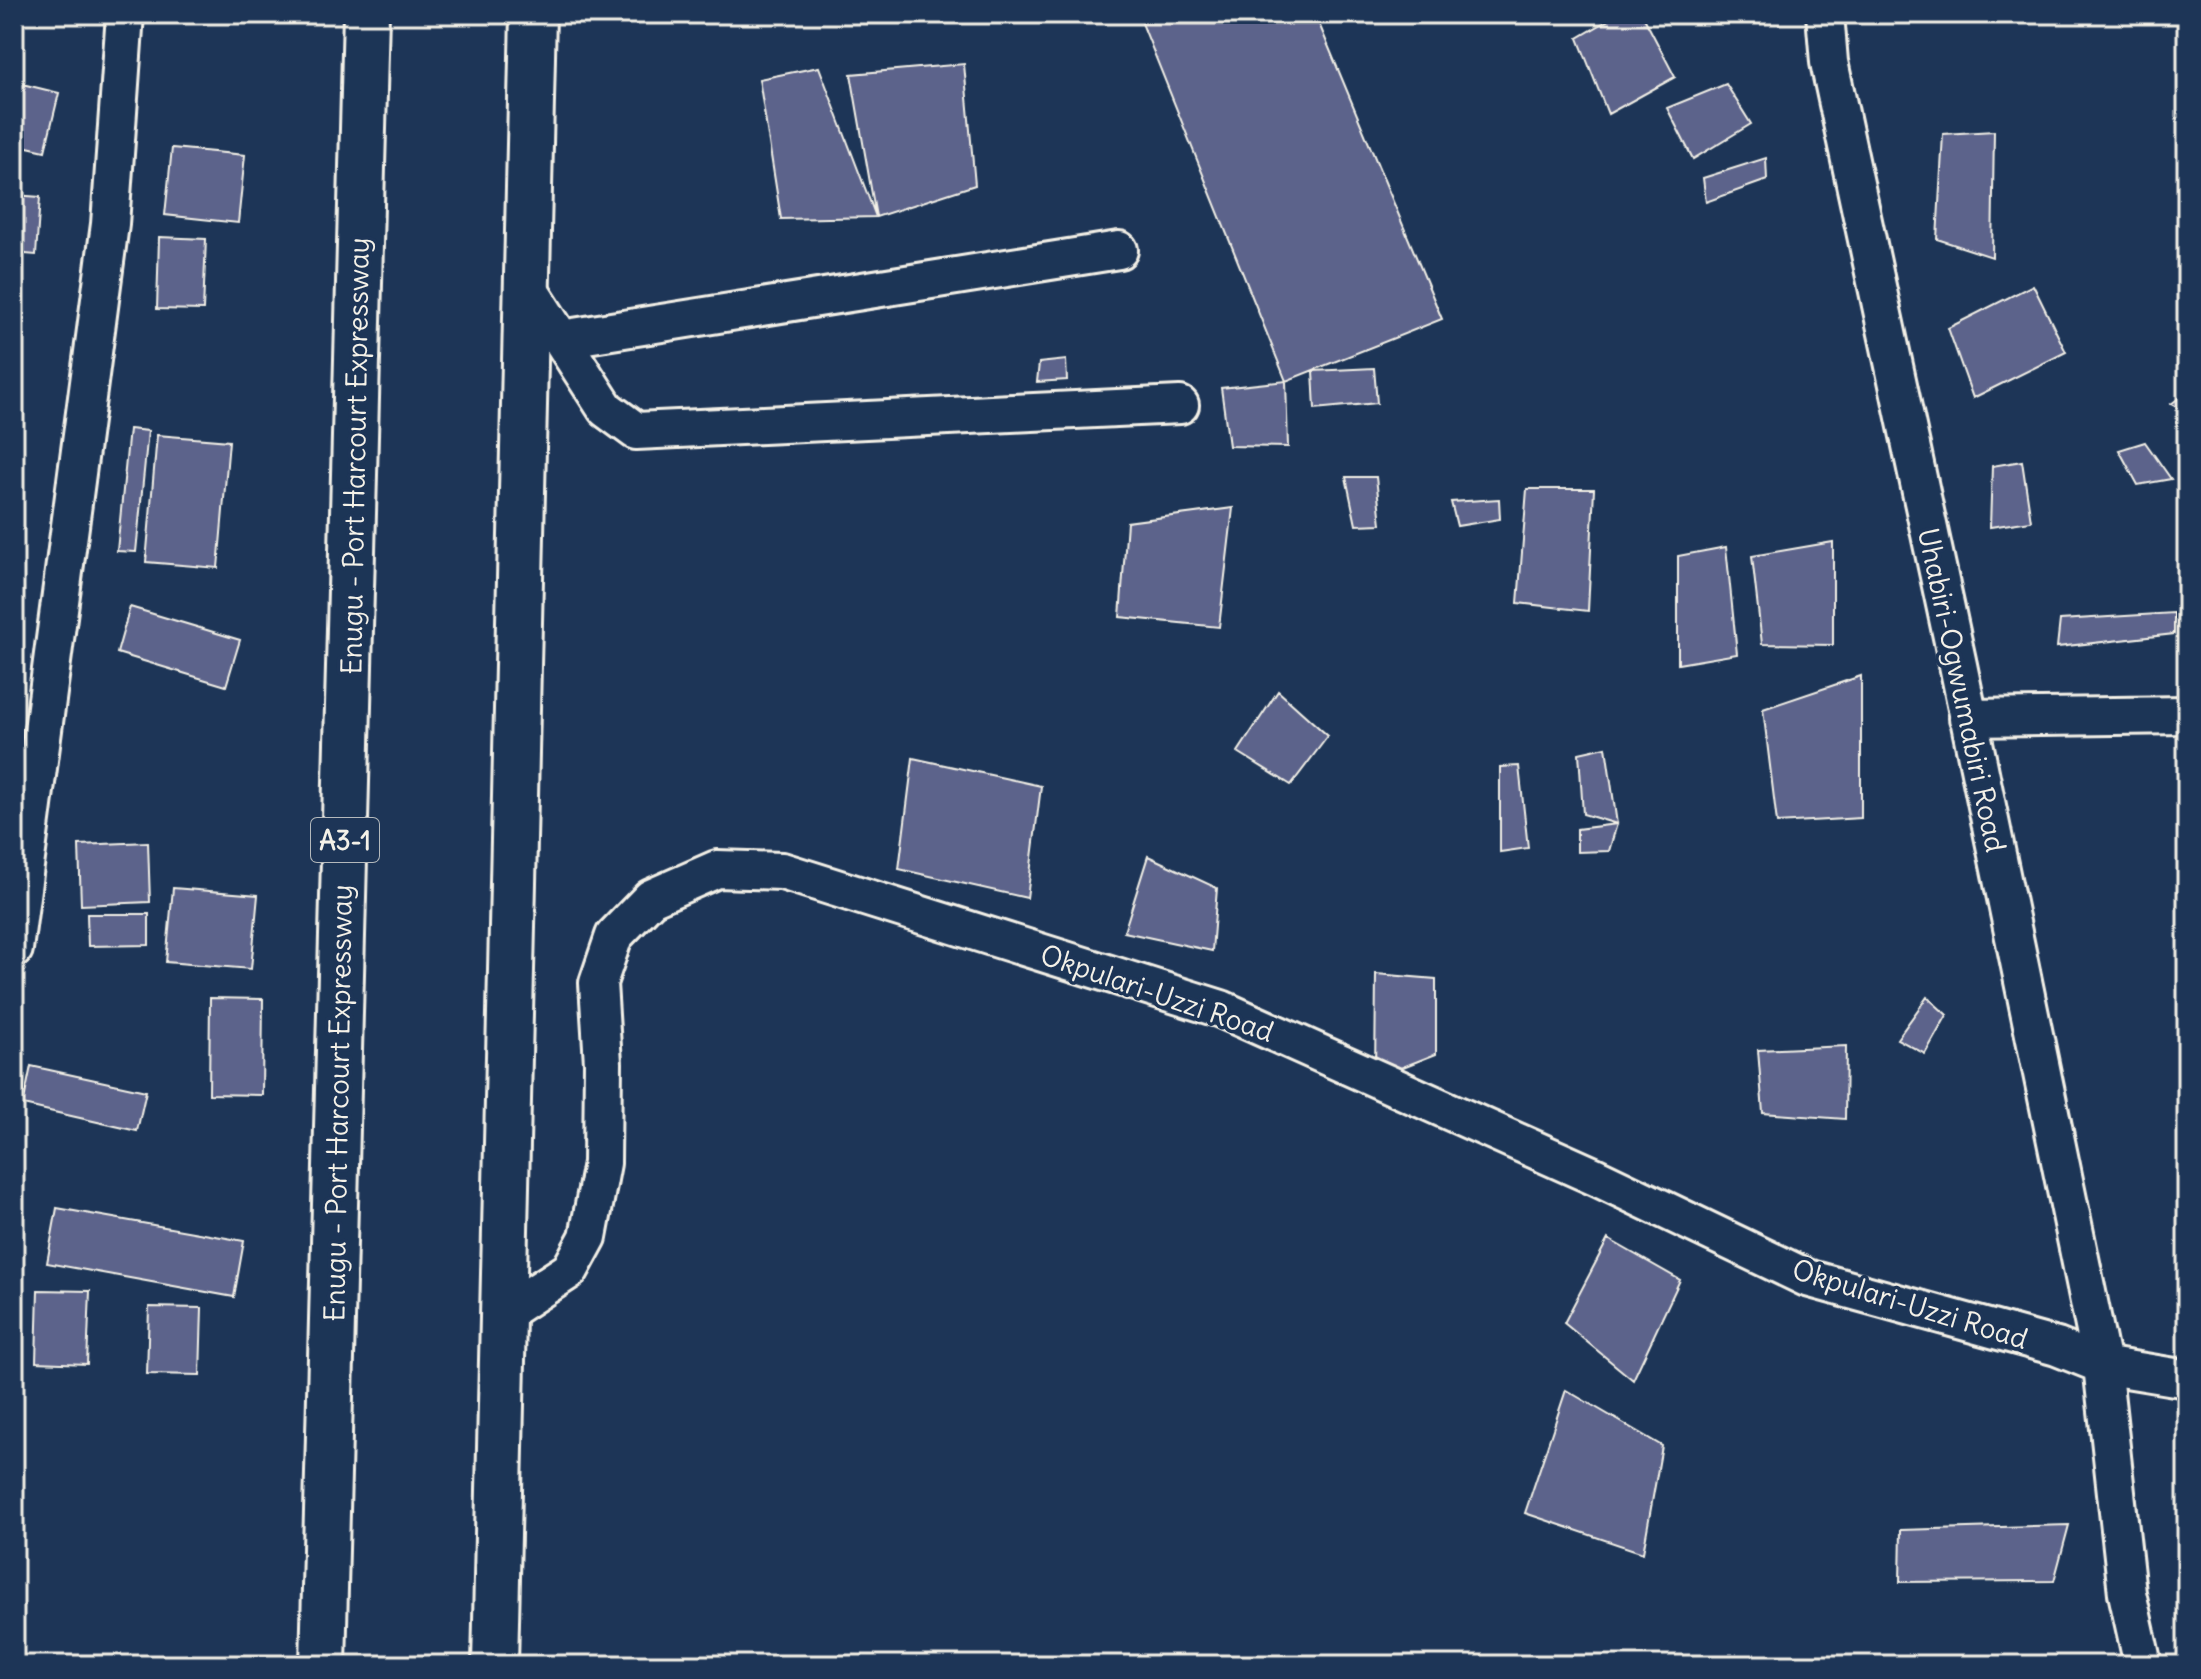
<svg xmlns="http://www.w3.org/2000/svg" width="2201" height="1679" font-family="Delius,sans-serif">
<style>
.building{fill:#5c648b;stroke:#f4f1e8;stroke-width:2}
.lines{fill:none;stroke-linecap:round;stroke-linejoin:round}
.street-casing{stroke:#f4f1e8;stroke-width:42}
.highway-casing{stroke:#f4f1e8;stroke-width:50}
.street{stroke:#1d3557;stroke-width:36}
.highway{stroke:#1d3557;stroke-width:44}
.labels{text-anchor:middle;dominant-baseline:central;stroke-width:7;stroke-linejoin:round;paint-order:stroke}
.shield{fill:#1d3557;stroke:#b4b9bc;stroke-width:2}
.shield-label{font-size:26px;font-weight:bold;fill:#f4f1e8}
.street-label{font-size:28px;fill:#f4f1e8;stroke:#1d3557}
</style>
<rect width="100%" height="100%" fill="#1d3557"/>
<filter id="ink" filterUnits="userSpaceOnUse"><feTurbulence type="fractalNoise" baseFrequency=".0125" numOctaves="2"/><feDisplacementMap in="SourceGraphic" scale="16" xChannelSelector="R" yChannelSelector="G"/><feConvolveMatrix kernelMatrix="1 2 1 2 8 2 1 2 1" color-interpolation-filters="sRGB"/></filter>
<g filter="url(#ink)">
<path class="building" d="M1148,14H1315L1442,319L1286,381L1140,18Z
M1619,14H1642L1675,77L1608,114L1578,38Z
M964,64L975,185L876,217L851,74Z
M819,67L876,217L781,219L759,79Z
M14,82L59,93L45,151L14,144Z
M1726,84L1751,124L1693,159L1667,108Z
M1994,131L1992,257L1937,239L1943,134Z
M172,148L245,155L238,223L165,215Z
M1766,158L1767,180L1706,202L1703,178Z
M14,195L40,197L36,255L14,253Z
M159,237L206,239L203,310L157,309Z
M2033,285L2066,352L1973,398L1948,328Z
M1066,360L1067,380L1037,382L1039,363Z
M1374,368L1377,403L1315,409L1313,371Z
M1286,381L1288,447L1229,446L1221,388Z
M2187,392V412L2171,404Z
M129,429L148,431L136,552L117,551Z
M157,435L229,441L218,568L146,562Z
M2145,442L2171,479L2138,485L2119,450Z
M2022,461L2031,521L1990,527L1992,466Z
M1346,477H1376L1381,524L1356,525Z
M1527,489H1594L1588,611L1518,603Z
M1499,499L1500,519L1457,526L1451,502Z
M1233,508L1219,627L1120,617L1127,522Z
M1833,542V645L1762,644L1752,556Z
M1726,547L1737,654L1678,664V556Z
M130,607L240,640L226,686L117,653Z
M2174,613V634L2057,647L2060,620Z
M1861,676V818L1777,823L1763,709Z
M1278,691L1328,736L1291,785L1238,752Z
M1606,747L1617,824L1583,814L1579,753Z
M913,758L1041,786L1027,898L899,869Z
M1519,766L1528,848L1500,852V767Z
M1617,824L1609,851L1577,852V829Z
M148,842L150,902L81,905L79,845Z
M1148,856L1217,888L1212,951L1124,932Z
M173,888L258,895L251,969L166,962Z
M87,914H149V945L88,946Z
M1376,974L1436,979V1054L1375,1078Z
M1927,997L1947,1015L1925,1054L1897,1039Z
M210,998L263,999L262,1095L209,1094Z
M1846,1046L1845,1119L1763,1113L1758,1050Z
M31,1066L146,1091L137,1131L23,1105Z
M57,1208L244,1241L234,1297L47,1263Z
M1608,1239L1680,1280L1633,1380L1564,1323Z
M38,1290L90,1291L87,1364L36,1362Z
M149,1307L202,1308L200,1375L147,1374Z
M1566,1390L1662,1446L1643,1553L1525,1513Z
M2187,1491V1572L2184,1492Z
M2069,1525L2054,1581L1900,1582L1901,1530Z"/>
<g class="lines">
<defs>
<path id="street" d="M1825,14L1829,62L1958,665L2102,1365L2127,1593L2143,1665
M527,286L606,409L636,431L1180,405
M561,339L1119,250
M1968,718L2187,715
M14,949L110,224L125,14
M503,1314L570,1270L588,1237L602,1163L603,1063L598,983L614,936L651,898L717,869L782,871L1221,1009L1596,1177L1807,1278L2057,1347L2102,1365L2187,1379"/>
<path id="highway" d="M323,1665L366,14
M495,1665L533,14"/>
</defs>
<use href="#street" class="street-casing"/>
<use href="#highway" class="highway-casing"/>
<use href="#street" class="street"/>
<use href="#highway" class="highway"/>
</g>
</g>
<g class="labels">
<rect class="shield" x="311" y="818" width="68" height="44" rx="6"/>
<g class="shield-label">
<text x="345" y="840">A3-1</text>
</g>
<g class="street-label">
<text transform="translate(355 456) rotate(-89)">Enugu - Port Harcourt Expressway</text>
<text transform="translate(1962 690) rotate(78)">Uhabiri-Ogwumabiri Road</text>
<text transform="translate(1157 993) rotate(19)">Okpulari-Uzzi Road</text>
<text transform="translate(338 1103) rotate(-89)">Enugu - Port Harcourt Expressway</text>
<text transform="translate(1910 1304) rotate(17)">Okpulari-Uzzi Road</text>
</g>
</g>
<rect width="2201" height="1679" fill="none" stroke="#1d3557" stroke-width="48"/>
<rect x="24" y="24" width="2153" height="1631" fill="none" stroke="#f4f1e8" stroke-width="3" filter="url(#ink)"/>
</svg>
